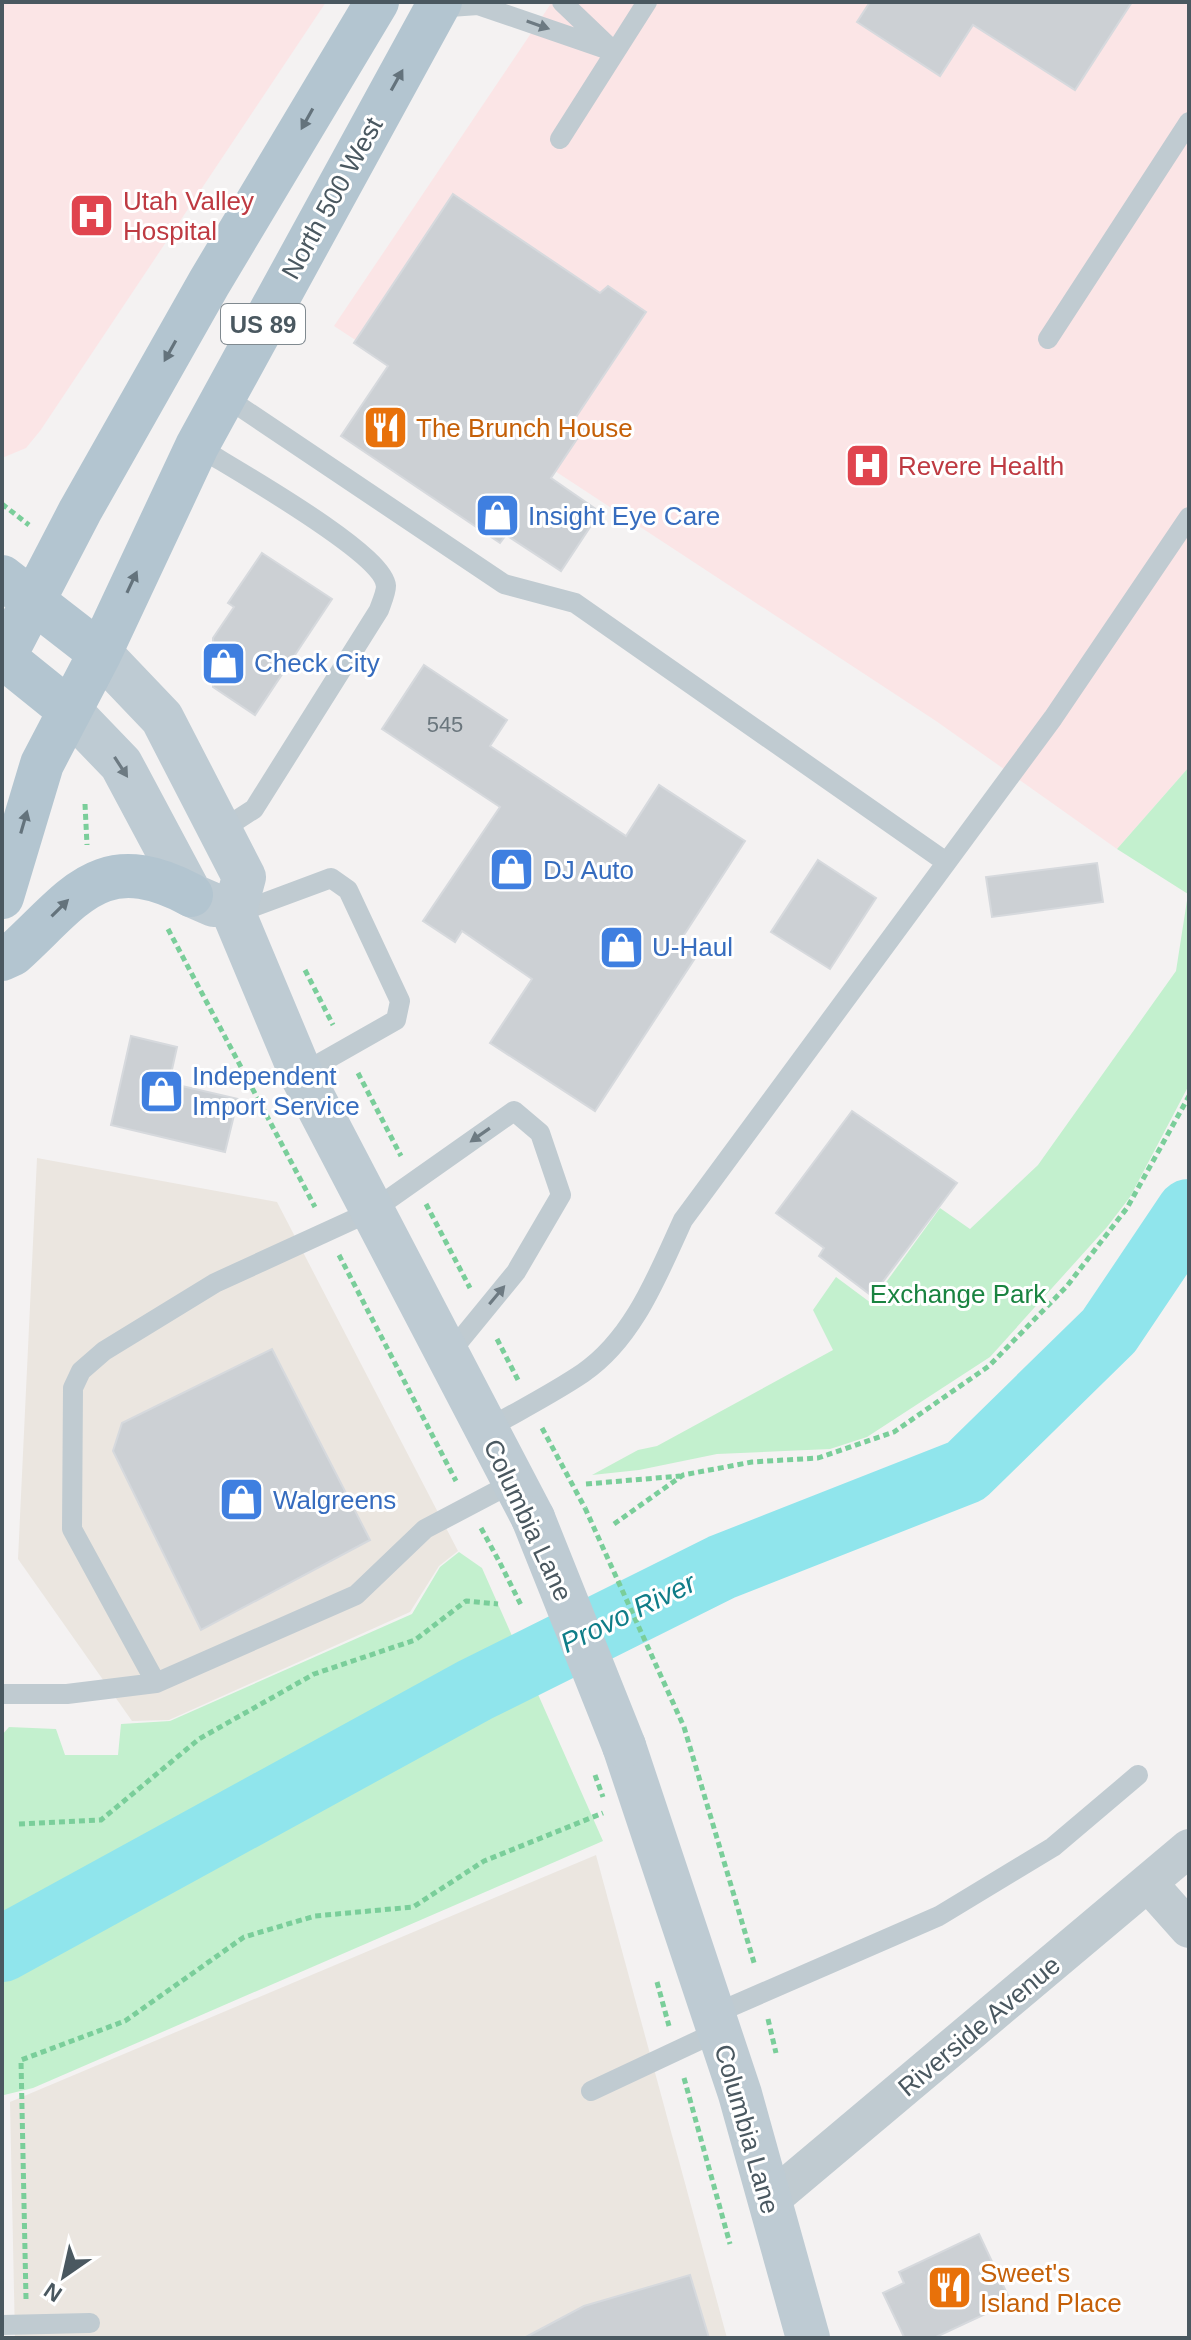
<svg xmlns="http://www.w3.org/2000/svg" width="1191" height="2340" font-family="Helvetica,sans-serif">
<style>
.commercial{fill:#ebe6e0}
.medical{fill:#fbe5e6}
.green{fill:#c3f0ce}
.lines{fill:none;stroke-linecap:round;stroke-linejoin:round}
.river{stroke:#90e5ec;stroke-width:66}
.building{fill:#ccd0d4;stroke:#d6d9dd;stroke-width:2}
.path{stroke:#7ace9a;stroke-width:5;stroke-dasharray:6 4;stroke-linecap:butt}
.lane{stroke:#c0cbd1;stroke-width:20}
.street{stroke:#c0cbd1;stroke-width:38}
.secondary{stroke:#becbd3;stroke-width:44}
.primary{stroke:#b3c5d0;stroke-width:44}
.path-bridge{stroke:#7ace9a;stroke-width:5;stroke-dasharray:6 4;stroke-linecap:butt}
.secondary-bridge{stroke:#becbd3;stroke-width:44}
.oneway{fill:#6d7a82}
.oneway2{fill:#64737c}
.labels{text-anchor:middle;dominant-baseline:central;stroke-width:6;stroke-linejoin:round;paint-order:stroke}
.number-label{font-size:22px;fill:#6a767d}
.shield{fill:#fff;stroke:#808a90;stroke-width:2}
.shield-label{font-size:24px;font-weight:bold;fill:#4a5860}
.street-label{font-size:26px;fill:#4a5860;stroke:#fff}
.health-label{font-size:26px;fill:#be3a42;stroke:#fff;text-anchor:start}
.food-label{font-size:26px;fill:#c56008;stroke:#fff;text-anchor:start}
.shop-label{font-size:26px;fill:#366cbe;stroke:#fff;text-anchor:start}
.park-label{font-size:26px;fill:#198340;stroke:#fff}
.water-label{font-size:28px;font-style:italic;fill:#0f7d88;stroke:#fff}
</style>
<rect width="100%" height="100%" fill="#f4f2f2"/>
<path class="commercial" d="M37,1158L277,1202L458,1551L439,1566L410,1612L169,1720L132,1721L18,1559Z
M596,1855L727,2338H15L10,2102Z"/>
<path class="medical" d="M2,2H326L40,431L26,448L2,458Z
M552,2H1189V767L1117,849L936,721L334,326Z"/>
<path class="green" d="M1189,767V1085L1130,1197L1107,1227L990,1357L867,1437L830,1449L717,1454L639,1470L592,1475L638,1450L657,1446L833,1350L813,1310L836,1277L871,1303L940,1208L970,1229L1038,1165L1176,971L1188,894L1117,849Z
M459,1552L482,1568L603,1841L33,2088L4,2095L2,1735L9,1727L56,1729L65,1755H118L121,1724L170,1721L412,1614L440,1567Z"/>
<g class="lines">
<path class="river" d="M2,1949L475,1690L722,1567L966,1471L1109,1331L1189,1212"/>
</g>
<path class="building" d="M870,2H1132L1075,90L973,25L940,76L857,22Z
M453,194L600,293L608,286L646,312L574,420L585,427L551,478L600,512L561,571L506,535L500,543L341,436L388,366L354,343Z
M262,553L332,599L255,715L213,687V638L234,607L228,603Z
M424,665L507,720L490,746L626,836L659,785L745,841L680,941L699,952L595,1111L490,1043L532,979L462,931L455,942L423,921L500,807L382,729Z
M818,860L876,898L830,969L771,932Z
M1097,863L1103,902L992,917L986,877Z
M131,1036L177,1047L169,1083L238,1099L225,1152L111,1125Z
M852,1111L957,1183L872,1296L819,1256L824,1248L776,1213Z
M272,1349L370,1540L201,1630L113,1451L122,1423Z
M979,2234L1011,2302L934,2338L904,2337L883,2293L904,2283L899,2272Z
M690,2275L709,2338H524L584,2306Z"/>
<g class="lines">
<path class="path" d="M2,504L29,525
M85,804L87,845
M168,929L315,1207
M305,970L333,1025
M358,1073L401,1156
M426,1204L470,1288
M339,1255L456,1481
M497,1339L518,1380
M542,1428L585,1508
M586,1484L680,1476
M614,1524L683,1475L752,1462L818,1458L894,1432L989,1366L1067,1286L1127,1208L1189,1096
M481,1528L500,1563
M684,1727L755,1966
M19,1824L101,1820L199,1739L314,1674L415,1640L466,1601L498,1604
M657,1982L669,2026
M768,2019L776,2053
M684,2078L730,2244
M26,2299L21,2060L125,2021L244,1937L315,1916L413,1907L484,1861L603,1813"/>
<path class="lane" d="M562,2L609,47
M436,8L478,5L615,52
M560,139L647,2
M1048,339L1189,122
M224,396L504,584L575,603L946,862
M197,446C230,467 383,552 386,586C386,593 381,604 379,610L254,809L220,831
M234,914L331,878L348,890L400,1001L396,1020L301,1074
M487,1429C518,1411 552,1394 583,1373C634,1338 658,1274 683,1220L1053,718L1189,517
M156,1683L72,1529L73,1388L81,1371L104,1351L215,1283L372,1211L514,1111L540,1133L561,1195L516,1272L448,1355
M2,1694H67L156,1683L356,1595L425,1529L514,1482
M714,2014L939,1916L1053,1847L1138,1775
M591,2091L719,2031
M2,2325L90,2323"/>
<path class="street" d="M1148,1883L1189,1929
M768,2202L1189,1848"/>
<path class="secondary" d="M100,653L162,718L244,877L234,914L301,1074L533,1518
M69,710L121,764L191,895L214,905
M624,1746L740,2094L808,2338"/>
<path class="primary" d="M2,577L100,653
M2,656L69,710
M2,661L80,511L209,283L377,2
M2,897L42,764L100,653L197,446L440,2
M2,959L13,954C74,899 100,847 191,895"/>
<path class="path-bridge" d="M585,1508L684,1727
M500,1563L521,1605
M595,1775L603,1797"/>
<path class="secondary-bridge" d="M533,1518L624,1746"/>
</g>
<defs><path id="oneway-solid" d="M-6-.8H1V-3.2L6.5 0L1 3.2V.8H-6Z" transform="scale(2)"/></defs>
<g class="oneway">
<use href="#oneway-solid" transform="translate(538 25) rotate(19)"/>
<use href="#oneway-solid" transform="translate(121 767) rotate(57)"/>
<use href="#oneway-solid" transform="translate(480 1135) rotate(145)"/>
<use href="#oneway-solid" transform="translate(497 1295) rotate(-50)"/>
</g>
<g class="oneway2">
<use href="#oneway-solid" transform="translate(397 80) rotate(-61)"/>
<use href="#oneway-solid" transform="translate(307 119) rotate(119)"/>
<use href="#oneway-solid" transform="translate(170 351) rotate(119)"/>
<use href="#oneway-solid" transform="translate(132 582) rotate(-65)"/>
<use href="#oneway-solid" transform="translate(24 822) rotate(-74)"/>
<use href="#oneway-solid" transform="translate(60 908) rotate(-45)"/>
</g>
<defs>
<symbol id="hospital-square" viewBox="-11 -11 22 22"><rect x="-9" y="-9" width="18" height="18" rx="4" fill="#e0444e" stroke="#fff"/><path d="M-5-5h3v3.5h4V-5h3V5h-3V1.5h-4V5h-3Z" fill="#fff"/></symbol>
<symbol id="restaurant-square" viewBox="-11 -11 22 22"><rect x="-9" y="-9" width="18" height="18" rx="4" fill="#e8710a" stroke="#fff"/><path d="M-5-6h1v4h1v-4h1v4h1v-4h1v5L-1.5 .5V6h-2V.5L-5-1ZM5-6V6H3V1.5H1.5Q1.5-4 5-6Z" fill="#fff"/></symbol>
<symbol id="shop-square" viewBox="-11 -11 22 22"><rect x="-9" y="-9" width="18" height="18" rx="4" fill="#3f7fe0" stroke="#fff"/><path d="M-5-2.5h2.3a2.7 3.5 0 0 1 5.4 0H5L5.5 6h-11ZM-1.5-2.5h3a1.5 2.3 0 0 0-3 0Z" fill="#fff"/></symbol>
</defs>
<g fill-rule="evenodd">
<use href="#hospital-square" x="66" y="190" width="51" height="51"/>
<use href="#restaurant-square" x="360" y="402" width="51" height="51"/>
<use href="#hospital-square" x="842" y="440" width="51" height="51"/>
<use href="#shop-square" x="472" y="490" width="51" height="51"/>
<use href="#shop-square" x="198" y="638" width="51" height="51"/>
<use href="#shop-square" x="486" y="844" width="51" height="51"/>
<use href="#shop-square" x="596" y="922" width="51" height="51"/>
<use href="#shop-square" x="136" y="1066" width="51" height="51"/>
<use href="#shop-square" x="216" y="1474" width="51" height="51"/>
<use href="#restaurant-square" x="924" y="2262" width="51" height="51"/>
</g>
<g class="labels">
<g class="number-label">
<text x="445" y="724">545</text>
</g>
<rect class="shield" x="221" y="304" width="84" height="40" rx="6"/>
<g class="shield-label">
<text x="263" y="324">US 89</text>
</g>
<g class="street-label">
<text transform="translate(332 198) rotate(-61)">North 500 West</text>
<text transform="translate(528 1520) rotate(65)">Columbia Lane</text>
<text transform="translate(979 2026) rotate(-40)">Riverside Avenue</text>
<text transform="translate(747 2129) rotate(74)">Columbia Lane</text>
</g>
<g class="health-label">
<text x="123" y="201">Utah Valley<tspan x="123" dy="30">Hospital</tspan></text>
<text x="898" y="466">Revere Health</text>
</g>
<g class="food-label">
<text x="416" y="428">The Brunch House</text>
<text x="980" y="2273">Sweet's<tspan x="980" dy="30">Island Place</tspan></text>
</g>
<g class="shop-label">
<text x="528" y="516">Insight Eye Care</text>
<text x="254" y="663">Check City</text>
<text x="543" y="870">DJ Auto</text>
<text x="652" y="947">U-Haul</text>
<text x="192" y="1076">Independent<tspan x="192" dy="30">Import Service</tspan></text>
<text x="273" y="1500">Walgreens</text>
</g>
<g class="park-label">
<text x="958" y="1294">Exchange Park</text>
</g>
<g class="water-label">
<text transform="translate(628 1613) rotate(-26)">Provo River</text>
</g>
</g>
<rect width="1191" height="2340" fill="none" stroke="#4a5860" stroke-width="8"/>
<g transform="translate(64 2276) rotate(214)" stroke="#ffffff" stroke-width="6" paint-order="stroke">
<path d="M0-6L14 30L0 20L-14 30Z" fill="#4a5860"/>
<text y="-12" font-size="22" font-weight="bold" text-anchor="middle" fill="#4a5860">N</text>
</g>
</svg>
